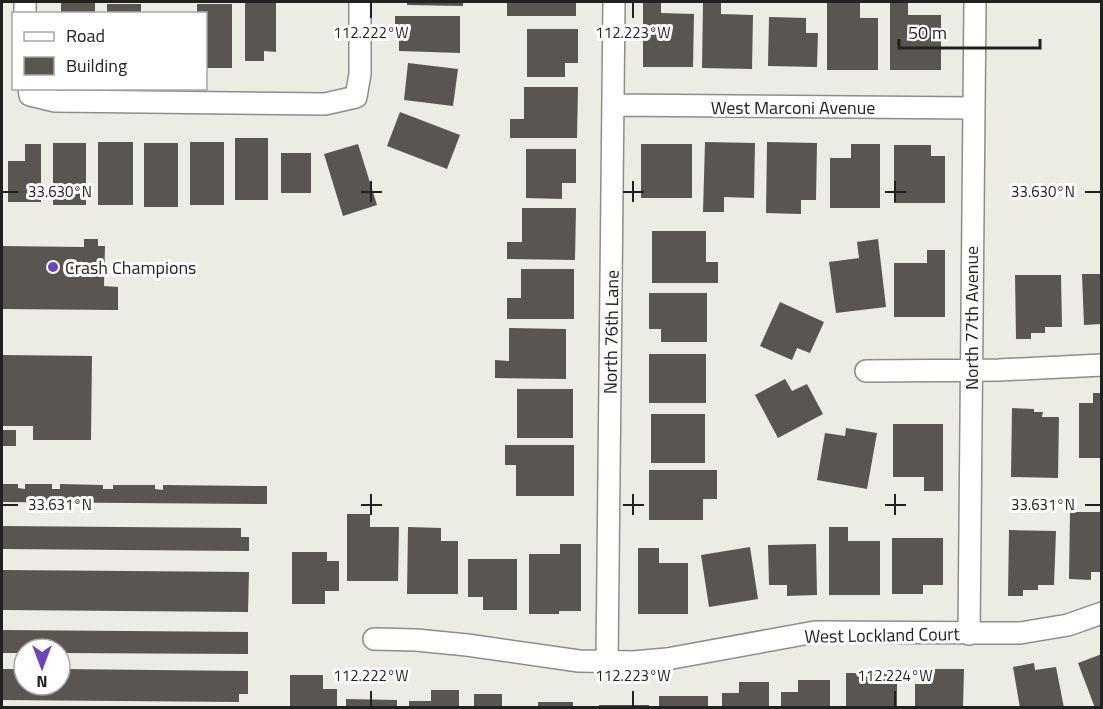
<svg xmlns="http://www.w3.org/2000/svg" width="1103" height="709" font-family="'Titillium Web',sans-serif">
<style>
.building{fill:#595550}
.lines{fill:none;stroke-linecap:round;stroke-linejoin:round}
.minor-casing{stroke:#8e8d87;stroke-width:24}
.minor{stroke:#fff;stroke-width:21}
.ticks{fill:none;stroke:#22211f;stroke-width:2}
.poi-dot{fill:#6e44bc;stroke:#fff;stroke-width:2}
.labels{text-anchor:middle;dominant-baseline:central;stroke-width:6;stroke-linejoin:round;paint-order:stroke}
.street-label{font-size:18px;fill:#22211f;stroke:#fff}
.poi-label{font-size:18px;fill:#22211f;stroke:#fff;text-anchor:start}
.ticks-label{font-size:15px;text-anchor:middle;fill:#22211f;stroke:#fff;stroke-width:6;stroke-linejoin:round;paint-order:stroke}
</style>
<rect width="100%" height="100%" fill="#ecebe4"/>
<path class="building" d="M61,2H95V14H61Z
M245,2L276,3V52L264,51V61H245Z
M407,2H463V6L407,5Z
M507,2H576V16H507Z
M643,2H661V13L694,14L693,67H643Z
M703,2H721V14L753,15L752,69L702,68Z
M890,2H908V15H941V70H890Z
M827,3H860V18H878V70H827Z
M107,4H141V14H107Z
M197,4H232V68H206V14H197Z
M395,16H460V53L399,51V29H395Z
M769,17L806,18V33H818L817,67L768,66Z
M527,29H578V63H565V77H527Z
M408,63L458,69L453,106L404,100Z
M524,87H578L577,138H510V119H524Z
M400,112L460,135L447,169L387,146Z
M235,138H268V200H235Z
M98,142H133V205H98Z
M190,142H224V205H190Z
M705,142L755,143L754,198L724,197V212H703Z
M767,142L817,143L816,200H801V214L766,213Z
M53,143H86V205H53Z
M144,143H178V207H144Z
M25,144H41V202H8V161H25Z
M358,144L377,205L343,216L324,154Z
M641,144H692V198H641Z
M851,144H880V208H830V158H851Z
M894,145H931V156H945V203H894Z
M526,149H576V183H562V199L526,198Z
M281,153H311V193H281Z
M522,208H576L575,260L507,259V242H522Z
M652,231H706V262H718V283H652Z
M84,239H98V246H105L104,286L118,287V310L2,309V246L84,247Z
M878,239L886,307L836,313L829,262L859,258L857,242Z
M927,250H945V317H894V263H927Z
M521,269H574V319H507V298H521Z
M1082,274H1102V324L1084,325Z
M1015,275H1061L1062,327H1045V333H1031V339H1016Z
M649,293H707V342H661V329H649Z
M780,302L824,322L810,353L797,348L792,360L760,346Z
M509,328L566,329V379L495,378V360L509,361Z
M649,354H706V403H649Z
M2,355L92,356L91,440H33V426H2Z
M785,379L792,391L807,384L823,414L778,438L755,395Z
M517,389H573V438H517Z
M1093,393H1102V458H1079V403H1093Z
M1012,408L1034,409V412H1043L1042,417H1059L1058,478L1011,477Z
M651,414H705V463H651Z
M893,424H943V491H924V477H893Z
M846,428L877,433L867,489L817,480L825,433L845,436Z
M2,430H16V446H2Z
M505,445H574V496H516V465H505Z
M649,470H717V499H703V520H649Z
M2,484H18V488L25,489V484H52V489H60V484L103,485V489H113V485H155V489L163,490V485L267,486V504L2,502Z
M1070,512H1102V572H1091V580L1069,579Z
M347,514H370V527H399L398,581H347Z
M2,526L241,528V537H249V551L2,549Z
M408,527L441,528V541H458V594H407Z
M829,527H848V541H880V595H829Z
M1009,530L1056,531L1054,585H1038V590H1023V596H1008Z
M892,538H943V585H923V594H892Z
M560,544H581V611H559V614H529V554H560Z
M816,544L817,595L787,596V585H769L768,545Z
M750,547L758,599L709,607L701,555Z
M638,548H659V563H688V614H638Z
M292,552H327V561H339V591H325V604H292Z
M468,559H517V610H483V597H468Z
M2,570L249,572L248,612L2,610Z
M2,630L248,632V654L60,653V649H24V653H2Z
M1102,654V708H1095L1078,663Z
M1034,663L1035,670L1056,667L1064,708H1020L1013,667Z
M2,669H24V685H60V669L248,671V694H239V702L2,700Z
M931,669H964L963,708H915V684H930Z
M846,673H897V708H846Z
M290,675H323V689H337V708H290Z
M798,680H830V708H781V692H798Z
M739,682H769V708H722V693H739Z
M431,690H459V708H409V701H431Z
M474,694H502V708H474Z
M659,696H708V708H659Z
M346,699L397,700V708H346Z
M538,702H573V708H538Z
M599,705H649V708H599Z"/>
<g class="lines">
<defs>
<path id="minor" d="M25,14V2
M29,88L30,95L55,101L325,104L356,97L360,74V2
M613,105L972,108
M866,371L999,370L1102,365
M969,634L975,2
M374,639L416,640L467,645L579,661L633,662L667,659L815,632L1020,633L1068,625L1102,613
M607,662L614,2"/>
</defs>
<use href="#minor" class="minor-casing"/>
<use href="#minor" class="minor"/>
</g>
<path class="ticks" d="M371,3V18M633,3V18M371,181V202M633,181V202M895,181V202M3,192H18M361,192H382M623,192H644M885,192H906M1085,192H1100M371,494V515M633,494V515M895,494V515M3,505H18M361,505H382M623,505H644M885,505H906M1085,505H1100M371,691V706M633,691V706M895,691V706"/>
<circle class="poi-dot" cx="53" cy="267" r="6"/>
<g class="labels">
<g class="street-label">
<text x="793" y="107">West Marconi Avenue</text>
<text transform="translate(971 318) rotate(-90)">North 77th Avenue</text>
<text transform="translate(611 332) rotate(-89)">North 76th Lane</text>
<text transform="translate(882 635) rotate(-1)">West Lockland Court</text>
</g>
<g class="poi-label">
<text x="65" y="267">Crash Champions</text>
</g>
</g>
<g class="ticks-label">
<text x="371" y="38">112.222°W</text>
<text x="633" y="38">112.223°W</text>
<text x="1043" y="197">33.630°N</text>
<text x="60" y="197">33.630°N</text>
<text x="1043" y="510">33.631°N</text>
<text x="60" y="510">33.631°N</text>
<text x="371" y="681">112.222°W</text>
<text x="633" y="681">112.223°W</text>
<text x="895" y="681">112.224°W</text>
</g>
<rect width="1103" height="709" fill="none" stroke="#22211f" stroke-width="6"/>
<rect x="12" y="12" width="195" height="78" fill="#ffffff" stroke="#a7a6a5" stroke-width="1.5"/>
<rect x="24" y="32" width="30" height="9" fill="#ffffff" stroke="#a7a6a5" stroke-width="1.5"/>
<text x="66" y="42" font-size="18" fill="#22211f">Road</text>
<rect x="24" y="57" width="30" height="18" fill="#595550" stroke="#a7a6a5" stroke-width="1.5"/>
<text x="66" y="72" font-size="18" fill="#22211f">Building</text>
<g transform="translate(42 667) rotate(180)"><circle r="28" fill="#ffffff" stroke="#a7a6a5" stroke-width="1.5"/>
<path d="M0-4.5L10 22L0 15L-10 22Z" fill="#6e44bc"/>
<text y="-9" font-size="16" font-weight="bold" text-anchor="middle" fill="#22211f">N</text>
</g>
<path d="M899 39v9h141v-9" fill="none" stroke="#22211f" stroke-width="3"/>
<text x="908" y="39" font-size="18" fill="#22211f" stroke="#ffffff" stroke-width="4.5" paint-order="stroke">50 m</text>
</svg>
